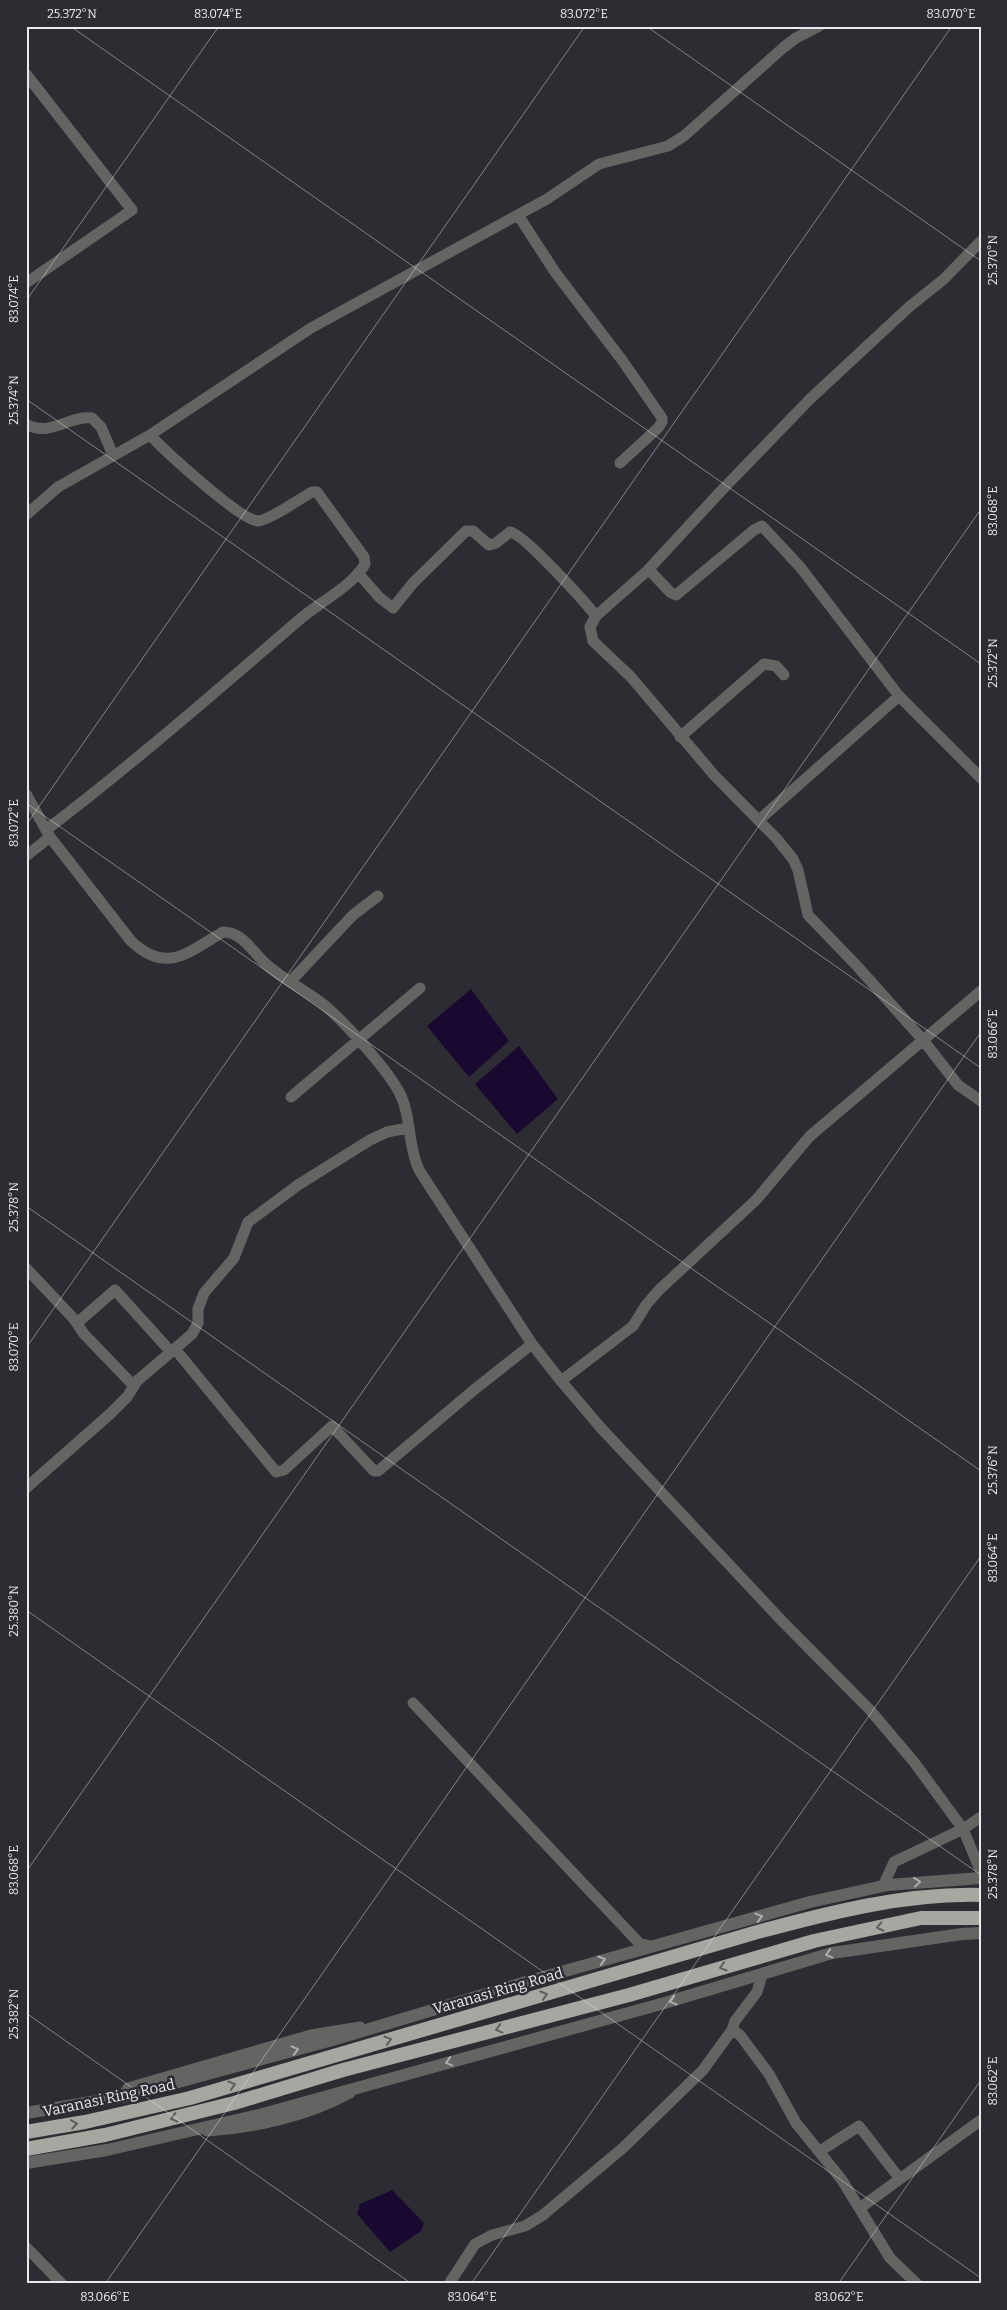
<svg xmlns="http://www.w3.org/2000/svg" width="1007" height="2310" font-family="Bitter,serif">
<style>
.water{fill:#190830}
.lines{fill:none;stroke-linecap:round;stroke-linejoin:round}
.minor{stroke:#646562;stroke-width:11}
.tertiary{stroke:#646562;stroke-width:12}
.trunk{stroke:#a5a8a0;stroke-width:14}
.oneway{stroke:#aeaeb0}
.oneway2{stroke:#5e5e5f}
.ticks{fill:none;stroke:#ebeaef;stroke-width:1;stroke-opacity:0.45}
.labels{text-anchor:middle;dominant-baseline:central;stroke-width:5;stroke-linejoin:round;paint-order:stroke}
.street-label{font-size:15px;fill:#ebeaef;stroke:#2e2c33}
.neatline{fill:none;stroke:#ebeaef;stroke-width:2}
.ticks-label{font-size:12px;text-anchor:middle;fill:#ebeaef}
</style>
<rect width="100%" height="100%" fill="#2e2c33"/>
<path class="water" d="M471,989L509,1041L469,1077L427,1026Z
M519,1046L558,1099L517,1134L475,1084Z
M392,2190L424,2223L421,2231L390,2252L357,2214L360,2204Z"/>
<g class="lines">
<path class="minor" d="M26,74L132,210L26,283
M518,215L555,272L622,360L662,418V422L658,428L620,463
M26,424C50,438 69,415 92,418L101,427L113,455
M26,515L58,487L150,435L311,328L547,199L599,164L668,146L684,136L784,47L796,38L819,26
M647,571L721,491L810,399L909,307L944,279L981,241
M358,573L379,597L393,608L413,583L466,531H473L489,545L496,543L510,532C523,533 585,602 596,616L590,627L593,641L631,677L714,775L777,839L793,859L798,870L808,915L857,966L923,1040L958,1085L981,1101
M596,616L647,571L651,572L671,593L676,595L754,530L762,526L801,568L899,696L981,778
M680,737L764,664L776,666L784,675
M26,794L50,837L131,941C167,975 188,952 223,932C243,932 252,952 267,965C284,980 305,990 323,1004C343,1020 385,1067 398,1090C412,1114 407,1145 419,1170L532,1344L561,1381L601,1428L782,1621L870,1710L914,1762L963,1829L981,1872
M759,820L899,696
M46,830C134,763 215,692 299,620C318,603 353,586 365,564L364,557L317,492H312C301,498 268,521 258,521C240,520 165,451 150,435
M26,856L50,837
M290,982L353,915L378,896
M291,1097L420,988
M26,1268L74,1319L84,1334L133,1385
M77,1323L115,1290L171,1352
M175,1349L276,1472L284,1470L332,1426L374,1471H378L475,1389L532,1344
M561,1381L633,1326L646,1305L659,1290L756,1200L810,1136L981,991
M26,1488L110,1414L127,1397L137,1381L192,1334L198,1323V1309L204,1293L234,1258L248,1222L298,1185L370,1140L387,1132L408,1128
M413,1703L640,1944L650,1946
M883,1886L894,1862L963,1829L981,1817
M732,2030L735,2021L757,1992L762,1975
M123,2097L128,2088L311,2035L360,2027
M207,2131C255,2128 308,2116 350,2093
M820,2151L859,2126L900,2179
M860,2208L981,2120
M26,2247L62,2284
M449,2284L475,2244L492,2235L525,2226L543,2215L624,2147L703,2070L732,2030L740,2035L769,2074L796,2123L842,2180L890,2258L917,2284"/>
<path class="tertiary" d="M26,2113L127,2096L336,2039L526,1982L810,1902L888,1885L981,1878
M26,2163L107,2150L259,2115L661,2004L832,1953L962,1934L981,1933"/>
<path class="trunk" d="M26,2132L85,2122L190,2098L754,1933C828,1913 904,1893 981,1895
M26,2149L105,2135L234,2103L343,2070L629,1995L814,1941L921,1918H981"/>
</g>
<defs><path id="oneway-chevron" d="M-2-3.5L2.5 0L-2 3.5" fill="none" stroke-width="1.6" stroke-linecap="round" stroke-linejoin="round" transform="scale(1.25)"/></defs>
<g class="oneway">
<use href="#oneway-chevron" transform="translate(917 1882) rotate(-6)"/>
<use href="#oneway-chevron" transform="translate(759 1917) rotate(-16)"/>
<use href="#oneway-chevron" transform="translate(829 1954) rotate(165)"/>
<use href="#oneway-chevron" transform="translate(602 1960) rotate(-16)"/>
<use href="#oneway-chevron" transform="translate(673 2001) rotate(164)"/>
<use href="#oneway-chevron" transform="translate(295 2050) rotate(-15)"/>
<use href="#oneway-chevron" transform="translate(449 2062) rotate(165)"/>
</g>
<g class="oneway2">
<use href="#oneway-chevron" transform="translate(880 1927) rotate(168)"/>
<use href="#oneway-chevron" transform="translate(723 1967) rotate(164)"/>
<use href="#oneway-chevron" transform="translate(544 1995) rotate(-17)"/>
<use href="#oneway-chevron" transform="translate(499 2029) rotate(165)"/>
<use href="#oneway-chevron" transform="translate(388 2040) rotate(-16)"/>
<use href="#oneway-chevron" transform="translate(232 2085) rotate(-16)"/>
<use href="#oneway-chevron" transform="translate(174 2118) rotate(166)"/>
<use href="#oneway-chevron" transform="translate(74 2124) rotate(-9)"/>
</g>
<path class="ticks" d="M70,26L981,664M646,26L981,261M26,301L219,26M26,399L981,1068M26,803L981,1471M26,825L585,26M26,1206L981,1875M26,1348L952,26M26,1610L981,2278M26,1872L981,509M26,2013L412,2284M105,2284L981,1032M471,2284L981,1556M838,2284L981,2080"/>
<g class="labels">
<g class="street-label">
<text transform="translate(498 1991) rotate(-16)">Varanasi Ring Road</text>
<text transform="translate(109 2098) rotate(-12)">Varanasi Ring Road</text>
</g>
</g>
<rect width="1007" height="2310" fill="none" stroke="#2e2c33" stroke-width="55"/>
<rect x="28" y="28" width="952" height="2254" class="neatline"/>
<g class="ticks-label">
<text x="72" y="18">25.372°N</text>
<text x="218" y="18">83.074°E</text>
<text x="584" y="18">83.072°E</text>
<text x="951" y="18">83.070°E</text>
<text transform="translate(993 260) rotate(-90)" y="4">25.370°N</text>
<text transform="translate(14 299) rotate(-90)" y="4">83.074°E</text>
<text transform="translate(14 400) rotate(-90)" y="4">25.374°N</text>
<text transform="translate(993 511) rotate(-90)" y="4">83.068°E</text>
<text transform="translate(993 663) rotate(-90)" y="4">25.372°N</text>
<text transform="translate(14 823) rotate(-90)" y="4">83.072°E</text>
<text transform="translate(993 1034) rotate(-90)" y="4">83.066°E</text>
<text transform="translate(14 1207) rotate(-90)" y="4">25.378°N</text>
<text transform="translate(14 1347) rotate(-90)" y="4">83.070°E</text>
<text transform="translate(993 1470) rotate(-90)" y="4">25.376°N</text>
<text transform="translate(993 1558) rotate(-90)" y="4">83.064°E</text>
<text transform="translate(14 1611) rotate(-90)" y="4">25.380°N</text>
<text transform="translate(14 1870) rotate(-90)" y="4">83.068°E</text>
<text transform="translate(993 1874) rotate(-90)" y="4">25.378°N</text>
<text transform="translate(14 2014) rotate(-90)" y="4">25.382°N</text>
<text transform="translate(993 2081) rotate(-90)" y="4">83.062°E</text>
<text x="105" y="2301">83.066°E</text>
<text x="472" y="2301">83.064°E</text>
<text x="839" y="2301">83.062°E</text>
</g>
</svg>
